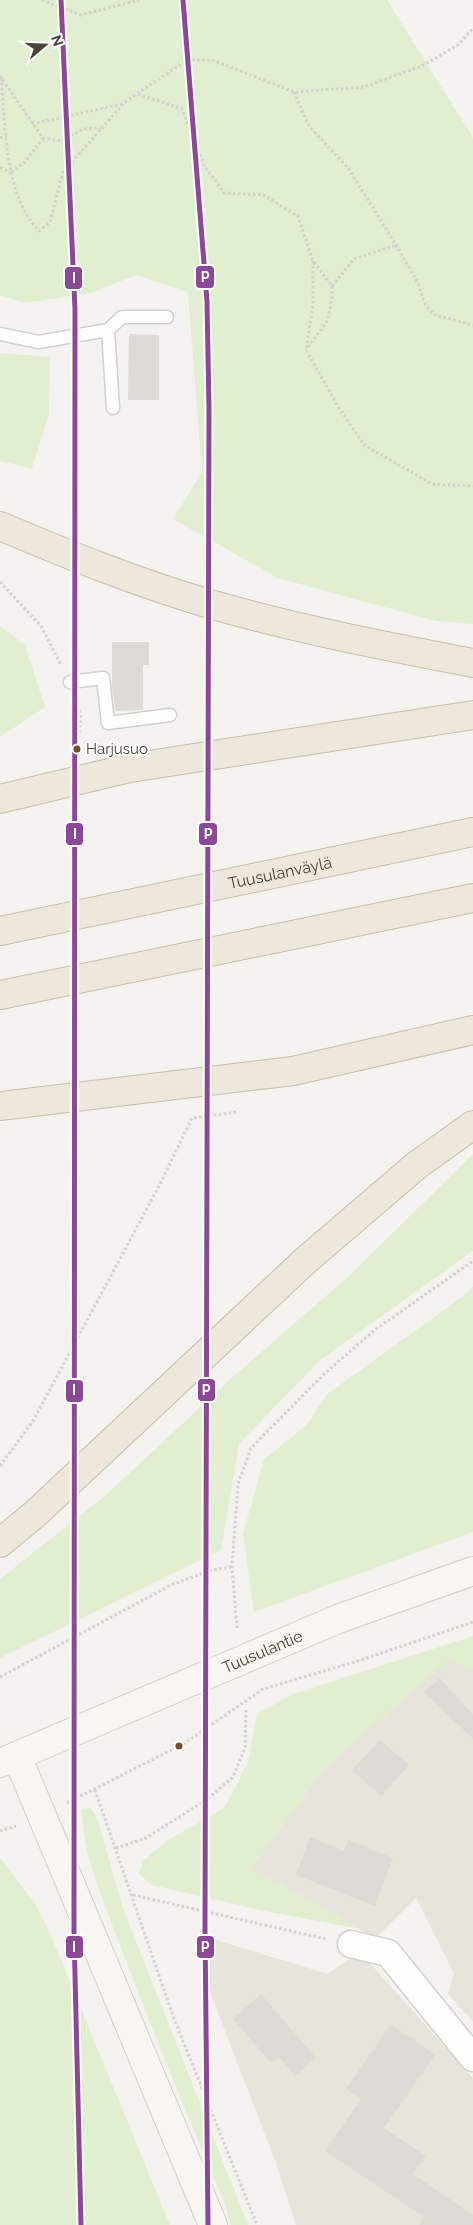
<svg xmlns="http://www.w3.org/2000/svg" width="473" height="2225" font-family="Raleway,sans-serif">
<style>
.residential{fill:#e7e4dc}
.green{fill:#e1eecf}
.building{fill:#dedbd6}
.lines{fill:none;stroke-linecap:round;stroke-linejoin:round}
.lane-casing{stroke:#d2d0cb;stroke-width:15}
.street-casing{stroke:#d2d0cb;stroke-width:29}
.secondary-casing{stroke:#d3cfc5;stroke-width:30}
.highway-casing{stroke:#ccbfa9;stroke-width:30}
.path{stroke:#d3d2cc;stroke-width:3;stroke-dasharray:2.5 2.5;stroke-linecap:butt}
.lane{stroke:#fdfdfc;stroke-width:12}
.street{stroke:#fdfdfc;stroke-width:26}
.secondary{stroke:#f7f6f1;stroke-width:28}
.highway{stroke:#ede8db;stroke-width:28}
.rail-1-casing{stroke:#fff;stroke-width:9}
.rail-2-casing{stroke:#fff;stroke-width:9}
.rail-1{stroke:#8c4799;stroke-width:5}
.rail-2{stroke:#8c4799;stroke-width:5}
.bus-dot{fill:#7a4b2a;stroke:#fff;stroke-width:2}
.labels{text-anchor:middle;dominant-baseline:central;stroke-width:4.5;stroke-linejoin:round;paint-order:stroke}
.bus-label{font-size:15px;fill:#4b4439;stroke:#fff;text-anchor:start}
.street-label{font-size:16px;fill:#4b4439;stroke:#fff}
.line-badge{stroke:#fff;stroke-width:2}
.badge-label{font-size:14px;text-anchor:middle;font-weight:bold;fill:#fff}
</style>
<rect width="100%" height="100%" fill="#f4f2ee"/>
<path class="residential" d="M448,1659L473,1670V2022L448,1994L454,1973L416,1898L376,1938L251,1868L324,1769Z
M210,1938L328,1974L359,1951L473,2078V2225H296L276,2163L210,1992Z"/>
<path class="green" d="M0,0H387L472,136L473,141V624L436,621L278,578L173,519L202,472L188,292L136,275L91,293L25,303L0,295Z
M0,353L50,357L49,414L32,468L0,461Z
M0,626L25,645L45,707L0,737Z
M473,1154V1251L319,1361L239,1444L221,1550L0,1658V1579L106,1495L226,1383L350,1275Z
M473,1286V1532L254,1612L243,1534L264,1459L307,1425L326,1395L466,1294Z
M473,1636V1670L448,1660L324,1769L251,1868L360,1929L260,1910L152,1885L139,1874L143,1861L168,1840L224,1808L248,1763L257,1714L291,1695Z
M91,1808L97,1818L123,1908L248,2225H231L224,2202C187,2114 150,2026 117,1937C102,1897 82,1853 82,1809Z
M0,1858L34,1902L54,1943L170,2225H0Z"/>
<path class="building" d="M129,334L159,335V400H128Z
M112,642H149V665H143V710L115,711L112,686Z
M440,1678L473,1715V1739L424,1692Z
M380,1740L409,1765L381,1796L352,1770Z
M310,1837L344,1851L348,1840L393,1858L375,1906L296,1875Z
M261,1994L316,2058L295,2076L279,2057L271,2063L233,2019Z
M391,2024L435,2055L384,2128L426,2156L413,2174L473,2215V2225H419L424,2217L325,2151L361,2099L346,2089Z"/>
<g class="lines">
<defs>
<path id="lane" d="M108,330L113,408
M0,334L39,342L108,330L122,317H167
M70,682L103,678L108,723L170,715"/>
<path id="street" d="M351,1944L388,1953L473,2058"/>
<g id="secondary">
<path d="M17,1756L213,2225"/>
<path id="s1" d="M0,1763L338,1619L473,1571"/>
</g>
<g id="highway">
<path d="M0,526C69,555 138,583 210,604C296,629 385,646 473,663"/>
<path d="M0,799L130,768L473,715"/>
<path id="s2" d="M0,931L473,832"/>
<path d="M0,995L473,898"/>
<path d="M0,1106L293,1071L473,1030"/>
<path d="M0,1543L35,1514L305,1261L417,1165L473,1125"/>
</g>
</defs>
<use href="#lane" class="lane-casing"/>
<use href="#street" class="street-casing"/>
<use href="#secondary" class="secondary-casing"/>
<use href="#highway" class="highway-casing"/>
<path class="path" d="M42,0L81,15L139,0
M0,76L43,138L61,141L83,129L101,128
M1,78C6,128 3,192 39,231L50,222L63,172L125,102L187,60H212L294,92L364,87L422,66L458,45L473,28
M294,92L309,126L349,169L396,245L416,279L426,306L435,315L473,325
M138,94L182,109L204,165L224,193L263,195L298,216L313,261L332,286V297L328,320L306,350
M32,124L122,104
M0,138L7,136
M0,168L10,172
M11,172L25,162L43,138
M313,261V304L306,350L336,403L364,445L432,484L473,486
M332,286L354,259L396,245
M0,582L41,626L61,665
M76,701L81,717L77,749
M0,1466L33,1421L159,1186L192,1118L237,1112
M237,1628L232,1567L238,1484L251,1448L324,1374L376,1329L473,1261
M0,1677L171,1585L212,1570L232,1567
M95,1790L173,2016L257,2225
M67,1803L185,1743L263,1689L361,1660L473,1622
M0,1831L16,1826
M116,1848L146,1838L206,1800L233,1777L245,1748L246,1710
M133,1895L326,1939"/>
<use href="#lane" class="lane"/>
<use href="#street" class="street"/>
<use href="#secondary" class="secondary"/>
<use href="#highway" class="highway"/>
<defs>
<path id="rail-1" d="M183,0L207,301L209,408L205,1927L208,2225"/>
<path id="rail-2" d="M61,0L75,309L74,1932L81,2225"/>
</defs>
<use href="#rail-1" class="rail-1-casing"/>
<use href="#rail-2" class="rail-2-casing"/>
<use href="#rail-1" class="rail-1"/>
<use href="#rail-2" class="rail-2"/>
</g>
<g class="bus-dot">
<circle cx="77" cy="749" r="4.5"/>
<circle cx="179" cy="1746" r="4.5"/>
</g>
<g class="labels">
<g class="bus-label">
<text x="86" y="749">Harjusuo</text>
</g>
<g class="street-label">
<text stroke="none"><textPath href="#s2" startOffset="286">Tuusulanväylä</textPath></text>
<text stroke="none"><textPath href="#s1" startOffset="285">Tuusulantie</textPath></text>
</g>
</g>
<g class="line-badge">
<rect x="195" y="265" width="20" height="24" rx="5" fill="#8c4799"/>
<rect x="64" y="266" width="19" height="24" rx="5" fill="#8c4799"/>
<rect x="198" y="822" width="20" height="24" rx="5" fill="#8c4799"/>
<rect x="65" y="822" width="19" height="24" rx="5" fill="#8c4799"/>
<rect x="197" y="1378" width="19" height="24" rx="5" fill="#8c4799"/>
<rect x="65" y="1379" width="19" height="24" rx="5" fill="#8c4799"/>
<rect x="196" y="1935" width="19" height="24" rx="5" fill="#8c4799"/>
<rect x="65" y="1935" width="19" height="24" rx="5" fill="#8c4799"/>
</g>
<g class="badge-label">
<text x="205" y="282">P</text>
<text x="74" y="283">I</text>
<text x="208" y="839">P</text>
<text x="75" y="839">I</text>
<text x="206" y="1395">P</text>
<text x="74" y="1395">I</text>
<text x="205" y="1952">P</text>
<text x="74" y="1952">I</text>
</g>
<g transform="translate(45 45) rotate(71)" stroke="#ffffff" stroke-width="4" paint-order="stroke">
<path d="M0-4L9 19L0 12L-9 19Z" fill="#4b4439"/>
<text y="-8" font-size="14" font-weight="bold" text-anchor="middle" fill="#4b4439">N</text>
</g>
</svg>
